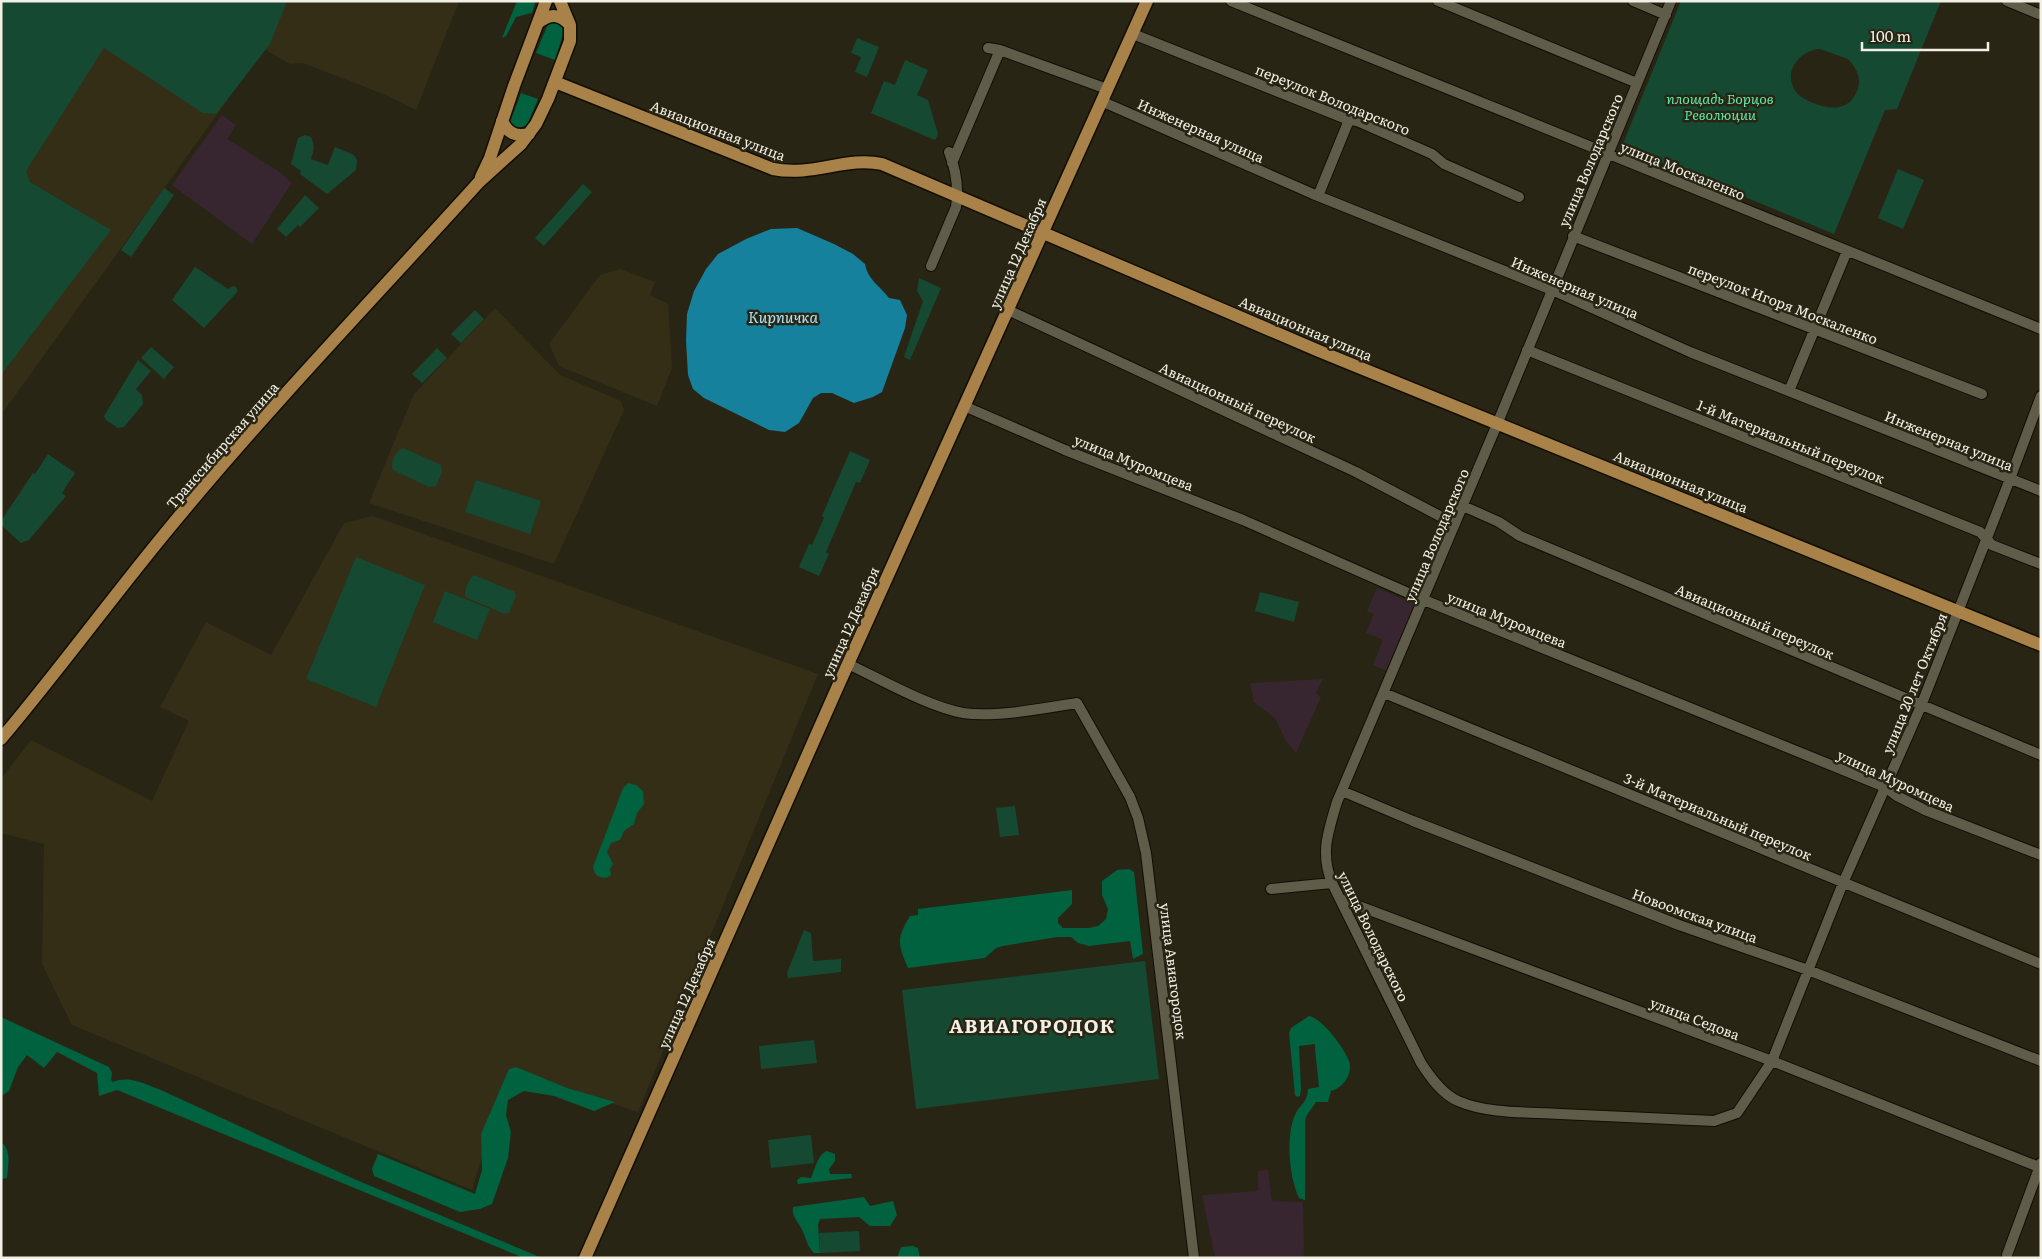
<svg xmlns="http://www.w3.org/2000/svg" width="2042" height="1259" font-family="Literata,serif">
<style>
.industrial{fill:#372630}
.built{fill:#342e17}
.green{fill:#164932;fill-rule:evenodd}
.forest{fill:#01623f}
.water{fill:#15819c}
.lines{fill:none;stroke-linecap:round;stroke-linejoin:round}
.minor-casing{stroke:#120e02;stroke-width:12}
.major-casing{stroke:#120e02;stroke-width:15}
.minor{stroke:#605c4a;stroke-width:10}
.major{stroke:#a9824a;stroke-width:12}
.labels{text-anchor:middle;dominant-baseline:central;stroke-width:5;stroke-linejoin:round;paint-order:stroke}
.park-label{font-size:14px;font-style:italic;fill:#5ce8a9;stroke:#292514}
.street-label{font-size:14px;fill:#f2f0e5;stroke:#292514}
.water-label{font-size:15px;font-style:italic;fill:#aee5f6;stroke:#292514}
.district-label{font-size:19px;font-weight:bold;letter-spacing:1px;fill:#f2f0e5;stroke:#292514}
</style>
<rect width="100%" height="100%" fill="#292514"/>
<path class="industrial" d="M222,115L236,125L227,139L277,170L292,183L252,244L172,185Z
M1377,588L1416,605L1387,671L1373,665L1383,640L1366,633L1374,614L1367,611Z
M1323,679L1316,693L1321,697L1296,753L1286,741L1275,718L1254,702L1250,683Z
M1268,1170L1272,1201L1303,1202L1304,1258H1215L1202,1195L1258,1191V1171Z"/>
<path class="built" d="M1,1H459L416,110L386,95L303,63L290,64L264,49L1,415Z
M620,269L655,282L650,295L668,304L672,368L657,406L559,366L549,344L600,275Z
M495,308L560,375L621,401L624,410L554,564L369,503L414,394Z
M373,516L818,674L638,1112L509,1069L472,1190L72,1025L42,964L44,844L1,833V779L31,740L152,801L189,721L160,707L206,622L271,655L344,523Z"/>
<path class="green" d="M1,1H287L270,44L216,114L203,113L104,48L26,171L30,182L111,230L1,375Z
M1681,1H1941L1897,109L1885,110L1834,234L1622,146ZM1820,49L1848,59C1857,69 1863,80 1856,93C1847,112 1829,109 1813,103C1807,100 1801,98 1797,93C1781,74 1799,50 1820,49Z
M857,38L879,47L867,77L855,72L861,57L851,53Z
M905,60L928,70L917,95L928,100L938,134L935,140L871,113L884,81L895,85Z
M305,135L311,137C315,146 314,150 311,159L328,165L335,147L354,155L357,160L356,170L327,194L300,174L301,171L291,164L298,138Z
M1898,169L1924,180L1903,229L1878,218Z
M583,184L592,192L544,246L535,238Z
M164,188L174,195L131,257L121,250Z
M305,195L319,208L300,227L298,225L286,237L277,229Z
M195,267L228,289L233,286L236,287L238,291L204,328L172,300Z
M919,278L941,288L910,360L904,357L923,301L917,291Z
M475,310L484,319L461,343L451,334Z
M151,347L174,367L164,379L141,358Z
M437,348L447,358L422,383L412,374Z
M138,360L151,371L136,389L142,395L143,404L124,427L118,428L106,420L104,416Z
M403,448L441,465L442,472L436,486L429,487L393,470C390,463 395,451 403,448Z
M850,451L870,460L860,483L856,482L826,552L829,554L819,576L799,567L809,544L812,545L824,518L822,516Z
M48,454L75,473L62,493L66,496L29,540L21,543L2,526L1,521L33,473L35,474Z
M476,480L541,501L530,534L465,512Z
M356,557L425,585L376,707L306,679Z
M474,575L515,592L516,596L509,613L505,614L465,597C464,591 469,578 474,575Z
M445,591L490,609L477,640L433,622Z
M1260,592L1299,602L1294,622L1255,611Z
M1015,806L1019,835L1000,837L996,808Z
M804,930L811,933L813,961L841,959V972L788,978L787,973Z
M1145,961L1159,1079L916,1109L902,990Z
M814,1040L817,1063L761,1069L759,1046Z
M811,1135L814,1163L771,1168L768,1140Z
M859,1231L860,1251L820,1253L819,1233Z"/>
<path class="forest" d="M517,1H532L535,3L532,13L516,17L506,36L502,38Z
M553,20L563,25L564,31L555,60L536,53L548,24Z
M521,93L538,99L527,125L517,129L512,126L510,122Z
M628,783L636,785L643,791L644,804L637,813L634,824L624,831L620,840L611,843L607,852L613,864L610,869L611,875L606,878C598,877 595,876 593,867L623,788Z
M1129,869L1134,872L1143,954L1133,959L1130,941L1089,946L1078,943L1071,937H1057L1003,946L996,948L985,958L908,968C898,944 896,939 910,916L918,915V909L1072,890V904L1058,918V923L1063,928H1089L1098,926L1106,919L1108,909L1102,895V881L1117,870Z
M1309,1016C1323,1019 1344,1048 1349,1061C1353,1075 1343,1088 1331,1091L1328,1102H1316L1307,1115L1305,1120V1200L1299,1198C1289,1177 1285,1134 1296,1113C1302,1102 1307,1103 1308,1089L1319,1087L1315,1049V1044L1299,1046L1301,1089L1300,1096L1297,1097L1295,1095L1289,1033L1291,1028Z
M1,1017L109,1067L112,1073L111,1080L113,1082C131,1075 146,1085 163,1091L354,1179L542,1258H524L117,1090L99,1096L97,1073L57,1052L44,1068L27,1055L18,1067L9,1091L3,1095L1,1094Z
M516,1067L567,1088L615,1102L594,1111L554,1096L524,1091L508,1100L506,1115L511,1132L508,1158L492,1204L480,1209L460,1212L374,1176L372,1169L378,1154L475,1194L482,1170L481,1134L509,1069Z
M1,1142C12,1150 8,1166 7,1178L1,1179Z
M827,1151L835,1154V1161L829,1169L830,1174H851L852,1178L798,1184L797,1180L801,1177L811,1178C815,1169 818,1154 827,1151Z
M864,1197L870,1206L893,1201L897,1215L890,1226H870L859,1217L820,1219L818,1225L820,1253H814C806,1245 806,1236 800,1226C796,1219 792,1216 793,1207Z
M913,1246L918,1248L920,1258H897L901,1247Z"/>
<path class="water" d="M797,228L834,244L853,254L865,264C868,280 879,285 889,298L900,300L907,315L905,328L882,392L873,397L854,403L832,393H821L813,398L799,423L785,432L769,430L704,398L693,389L688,375L686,341L687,314L694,291L706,269L718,254L746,239L771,229Z"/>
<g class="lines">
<defs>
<path id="minor" d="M1231,1L2041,329
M1438,1L1637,83
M1633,1L1666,15
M1671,1L1498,422L1337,802C1328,832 1320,853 1332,883L1421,1063C1430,1077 1442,1094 1458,1101C1488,1114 1527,1112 1560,1114C1611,1116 1663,1119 1714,1121L1737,1113L1772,1061L1843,883L1921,706L2010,479L2041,396
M2007,1L2041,15
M1133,34L1349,120L1357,121L1432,154L1444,164L1519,197
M988,48L1000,50L1107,89
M1101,101L1313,194L1552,290L1690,352L2041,491
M952,163L1000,50
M1318,196L1349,120
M1573,236L1982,394
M931,266L956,207C959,188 956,170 949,152
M1008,310L1356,472L1455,524
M1527,350L1980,532L1992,545L2041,564
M1789,391L1847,251
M964,406L1065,450L1243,520L1424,600L1885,787L1897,796L1925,810L2041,855
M1463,506L1499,522L1520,536L2041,755
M848,664C880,679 929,707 963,713C994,718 1045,708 1077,703L1130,797L1138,818L1146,853L1194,1258
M1384,693L2041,964
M1342,791L1413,821L1679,925L1808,970L2041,1061
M1271,889L1332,883
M1340,899L1772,1061L2039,1167
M2007,1255L2041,1163"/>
<path id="major" d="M539,22C551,13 560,14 570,25
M555,82L773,169C813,177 847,156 882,164L1319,351L2041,645
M502,121C508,133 515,137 529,134
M481,177L490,158L514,86L546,1
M1,739C60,669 113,596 171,526C269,407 376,296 479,182L521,144L536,124L548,99L570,41V25L560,1
M585,1258L838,686L1147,1"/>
</defs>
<use href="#minor" class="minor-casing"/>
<use href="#major" class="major-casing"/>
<use href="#minor" class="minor"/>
<use href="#major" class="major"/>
</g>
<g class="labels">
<g class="park-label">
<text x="1720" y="98">площадь Борцов<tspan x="1720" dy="16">Революции</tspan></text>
</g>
<g class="street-label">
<text transform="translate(1333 99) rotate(22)">переулок Володарского</text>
<text transform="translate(718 130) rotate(21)">Авиационная улица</text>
<text transform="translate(1201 130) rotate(24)">Инженерная улица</text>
<text transform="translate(1590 160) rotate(-67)">улица Володарского</text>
<text transform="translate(1683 170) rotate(22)">улица Москаленко</text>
<text transform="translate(1017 253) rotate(-66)">улица 12 Декабря</text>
<text transform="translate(1575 287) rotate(23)">Инженерная улица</text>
<text transform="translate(1783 303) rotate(21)">переулок Игоря Москаленко</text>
<text transform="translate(1306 328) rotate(23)">Авиационная улица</text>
<text transform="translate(1238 402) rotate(25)">Авиационный переулок</text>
<text transform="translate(1949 440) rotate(22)">Инженерная улица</text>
<text transform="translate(1791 441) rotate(22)">1-й Материальный переулок</text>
<text transform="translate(222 445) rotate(-49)">Транссибирская улица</text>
<text transform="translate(1134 462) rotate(22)">улица Муромцева</text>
<text transform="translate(1681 481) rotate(22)">Авиационная улица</text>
<text transform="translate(1436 535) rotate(-67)">улица Володарского</text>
<text transform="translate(1507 619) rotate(22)">улица Муромцева</text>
<text transform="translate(1755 621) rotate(23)">Авиационный переулок</text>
<text transform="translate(850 622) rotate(-66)">улица 12 Декабря</text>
<text transform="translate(1914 683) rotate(-68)">улица 20 лет Октября</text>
<text transform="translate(1896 780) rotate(25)">улица Муромцева</text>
<text transform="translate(1718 816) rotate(23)">3-й Материальный переулок</text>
<text transform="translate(1695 915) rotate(20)">Новоомская улица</text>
<text transform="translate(1374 936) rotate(64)">улица Володарского</text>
<text transform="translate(1174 971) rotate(83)">улица Авиагородок</text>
<text transform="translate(686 993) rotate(-66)">улица 12 Декабря</text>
<text transform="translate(1695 1018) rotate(21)">улица Седова</text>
</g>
<g class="water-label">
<text x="783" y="316">Кирпичка</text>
</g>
<g class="district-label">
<text x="1032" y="1025">АВИАГОРОДОК</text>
</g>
</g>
<rect width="2042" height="1259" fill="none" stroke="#f2f0e5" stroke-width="5"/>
<path d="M1862 42v8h126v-8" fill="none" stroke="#f2f0e5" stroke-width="2.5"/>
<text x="1870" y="42" font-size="15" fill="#f2f0e5" stroke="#292514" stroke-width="4" paint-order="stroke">100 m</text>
</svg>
